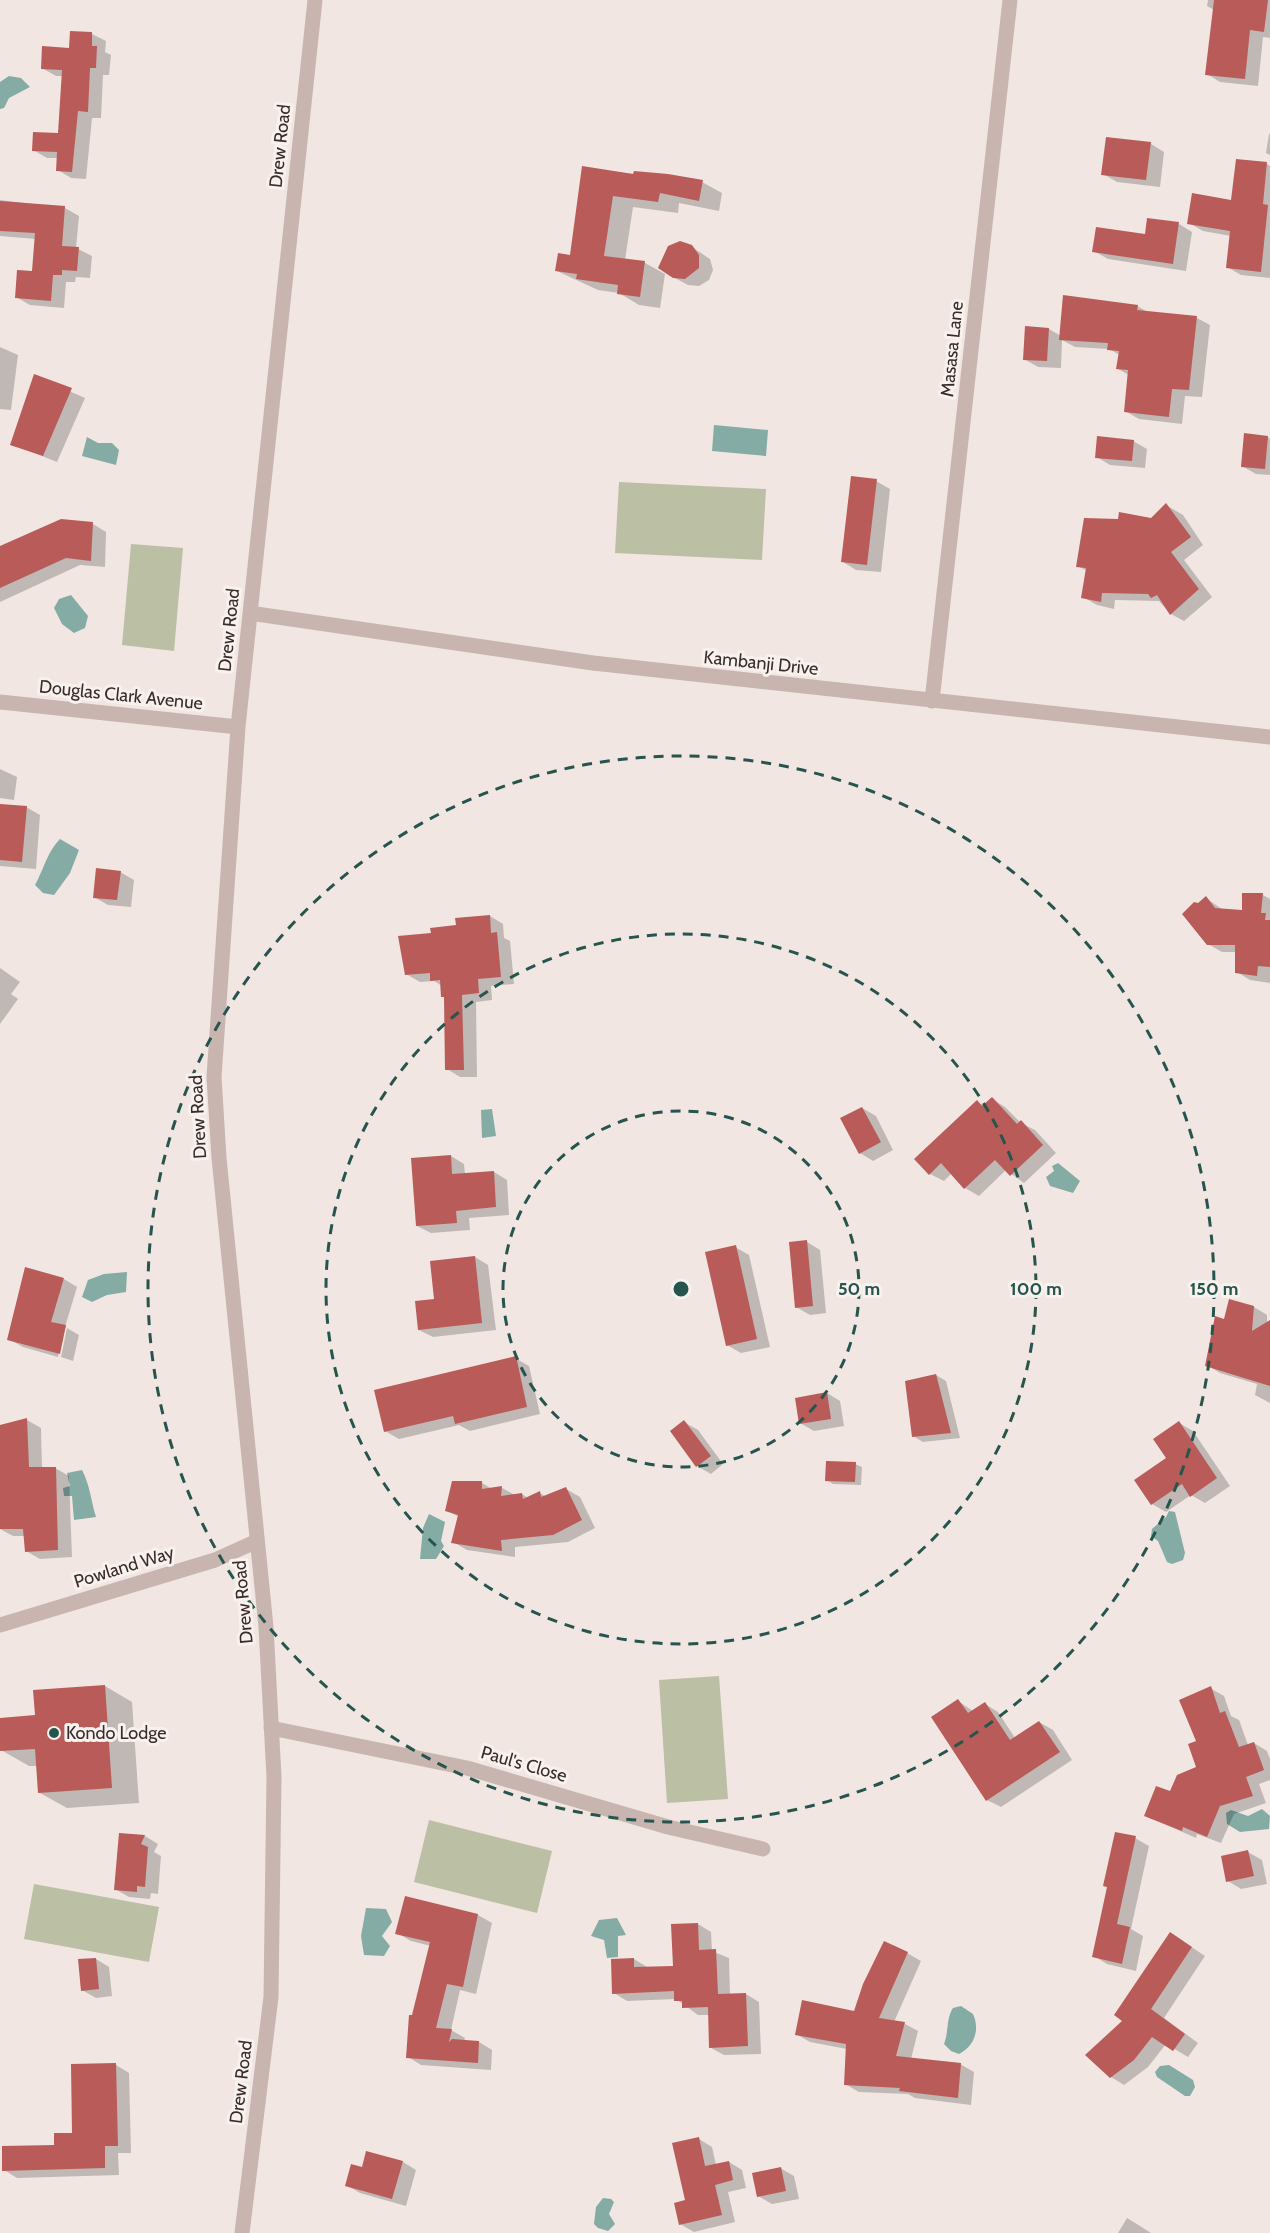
<svg xmlns="http://www.w3.org/2000/svg" width="1270" height="2233" font-family="Cabin,sans-serif">
<style>
.green{fill:#bbbfa3}
.water{fill:#84aba4}
.shadow{fill:#0003}
.building{fill:#b85b59}
.lines{fill:none;stroke-linecap:round;stroke-linejoin:round}
.minor{stroke:#c8b5af;stroke-width:15}
.ring{fill:none;stroke:#26554d;stroke-width:3;stroke-dasharray:10 8}
.poi-dot{fill:#26554d;stroke:#f9f1ee;stroke-width:2}
.labels{text-anchor:middle;dominant-baseline:central;stroke-width:6;stroke-linejoin:round;paint-order:stroke}
.street-label{font-size:18px;fill:#382d2c;stroke:#f9f1ee}
.poi-label{font-size:18px;fill:#382d2c;stroke:#f9f1ee;text-anchor:start}
.centre{fill:#26554d;stroke:#f9f1ee;stroke-width:3}
.ring-label{font-size:18px;text-anchor:middle;font-weight:bold;fill:#26554d;stroke:#f9f1ee;stroke-width:6;stroke-linejoin:round;paint-order:stroke}
</style>
<rect width="100%" height="100%" fill="#f1e6e2"/>
<path class="green" d="M619,482L766,489L762,560L615,553Z
M131,544L183,548L174,651L122,645Z
M719,1676L728,1799L667,1803L659,1680Z
M429,1820L552,1851L537,1913L414,1882Z
M34,1884L159,1907L149,1962L24,1939Z"/>
<path class="water" d="M9,76L21,78L30,87L9,98L4,108L0,109V82Z
M714,425L768,430L766,456L712,451Z
M87,437L98,443H112L119,450L116,465L82,456Z
M71,595L88,616L85,628L74,633L62,624L54,608L59,599Z
M60,839L79,850L70,873L54,895L43,893L35,885C45,867 46,854 60,839Z
M492,1109L496,1136L482,1138L481,1110Z
M1058,1163L1080,1181L1073,1193L1050,1186L1046,1177L1054,1171L1052,1166Z
M127,1272L126,1292L107,1295L92,1302L82,1297L88,1280L104,1274Z
M82,1470C90,1485 91,1501 96,1517L74,1520L72,1496H64L63,1488L70,1486L67,1473Z
M1169,1511L1175,1512L1185,1553L1183,1560L1172,1564L1167,1562L1158,1541L1151,1536L1152,1529L1166,1517Z
M429,1514L445,1522L441,1541L444,1546L436,1559H420L423,1528Z
M1262,1809L1270,1816L1269,1829L1240,1832L1227,1824L1226,1813L1231,1810L1248,1816Z
M366,1908L386,1909L392,1922L382,1936L390,1946L384,1956L364,1955L361,1936Z
M617,1918L626,1935L618,1936V1957L607,1958L604,1940L591,1936L599,1920Z
M961,2006L973,2014C980,2029 975,2046 959,2054L951,2051L944,2044C949,2031 946,2019 953,2008Z
M1169,2065L1193,2080L1195,2087L1190,2096H1185L1157,2077L1155,2072L1160,2066Z
M603,2198L611,2199L614,2202L609,2214L615,2224L608,2231L598,2228L594,2224L596,2207Z"/>
<path class="shadow" d="M1208,0H1270V38L1263,37L1258,86L1220,82L1207,74L1214,10L1207,6Z
M92,34L106,41L105,52L111,55L109,75H103L101,118H92L86,179L71,178L58,170L59,158H47L33,150L60,135L63,76H56L42,68Z
M1269,134H1270V155L1266,153Z
M1151,144L1164,152L1160,187L1117,182L1103,174Z
M1267,164L1270,166V278L1241,275L1227,267L1231,236L1203,231L1189,223L1233,201Z
M583,168L702,182L722,193L719,211L679,203L678,213L633,207L625,260L645,263L665,274L660,308L639,305L619,293L598,290L557,271L571,257Z
M0,200L65,208L79,216L76,248L92,256L90,278L76,277L75,282H66L64,308L30,305L16,297L33,273L36,239L0,236Z
M1179,224L1192,232L1186,271L1108,259L1094,251Z
M686,243L710,259L713,270L709,280L699,286L688,285L673,277Z
M1137,306L1148,312L1197,318L1210,325L1202,397L1185,396L1182,424L1139,419L1125,411L1129,375L1118,369L1120,355L1109,349L1075,347L1062,340L1061,368L1038,367L1024,359L1049,329L1061,336Z
M0,347L18,355L11,410L0,409Z
M35,376L85,398L57,462L12,444Z
M1268,437L1270,439V475L1256,474L1242,466Z
M1133,441L1147,449L1145,468L1110,465L1097,457Z
M876,481L890,489L881,572L856,570L843,562Z
M1166,505L1183,515L1203,545L1184,560L1212,597L1184,621L1171,614L1159,601L1115,600L1114,609L1097,605L1083,597L1087,571L1078,566L1152,520Z
M93,524L106,532L105,567L80,565L0,602V548Z
M0,769L17,777L14,800L0,798Z
M0,805L26,807L40,815L36,869L0,866Z
M120,872L134,880L131,907L108,905L94,897Z
M1263,895L1270,899V983L1250,980L1237,972V952H1222L1208,944L1199,905L1206,898L1223,910L1244,911Z
M490,916L503,924L504,938L510,941L514,984L491,986L492,1000L476,1002L477,1077H460L447,1069L445,998L442,986L434,981L420,982L406,974L432,934Z
M0,968L20,982L11,994L18,999L0,1024Z
M992,1099L1005,1107L1021,1123L1035,1130L1056,1153L1024,1183L1006,1170L979,1196L965,1188L952,1173L944,1181L930,1174L977,1102L985,1106Z
M862,1108L876,1116L893,1150L873,1161L860,1153Z
M451,1156L464,1164L465,1174L494,1172L507,1180L509,1215L469,1218L470,1230L431,1233L417,1226Z
M807,1242L820,1250L826,1313L810,1315L796,1307Z
M735,1247L749,1255L770,1347L741,1353L727,1345Z
M475,1257L488,1265L496,1330L433,1337L419,1330L436,1300Z
M64,1279L77,1287L65,1327L79,1335L73,1361L61,1357L67,1328H64L58,1357L23,1347L9,1339Z
M1254,1307L1267,1315V1324L1270,1322V1403L1255,1395L1257,1384L1220,1373L1207,1365L1225,1320Z
M515,1358L529,1366L540,1414L470,1431L459,1425L399,1439L385,1431Z
M936,1375L946,1381L960,1438L923,1442L913,1436Z
M827,1393L840,1401L844,1426L814,1431L800,1423Z
M27,1420L41,1428L42,1468H55L69,1476L72,1557L40,1559L26,1551L25,1536H13L0,1529V1426Z
M684,1422L698,1430L723,1464L711,1474L697,1466Z
M1179,1423L1193,1431L1230,1486L1205,1503L1191,1495L1166,1512L1152,1504Z
M855,1464L862,1467L861,1485L833,1484L827,1480Z
M482,1483L492,1489L502,1488L515,1495L522,1494L528,1498L540,1493L546,1497L566,1489L580,1497L595,1528L568,1542L515,1547V1557L467,1550L453,1542L459,1517L446,1510Z
M105,1686L132,1702L139,1803L67,1808L40,1793L38,1766H29L1,1750L0,1719L36,1717Z
M1210,1688L1224,1696L1231,1716L1239,1720L1248,1745L1254,1743L1267,1751L1270,1759V1780L1259,1784L1266,1803L1234,1814L1221,1843L1197,1834L1196,1838L1146,1816L1198,1768V1742Z
M958,1701L973,1711L985,1704L998,1712L1015,1738L1039,1722L1053,1730L1072,1760L1001,1807L987,1800Z
M120,1834L145,1836L158,1844L154,1852L161,1856L158,1894L151,1893L150,1899L129,1897L115,1889Z
M1135,1838L1149,1846L1131,1929L1143,1936L1136,1971L1107,1964L1094,1956Z
M1248,1852L1262,1860L1267,1884L1241,1889L1228,1881Z
M406,1898L478,1915L492,1923L476,1994L460,1990L451,2030L465,2038L464,2041L479,2042L492,2050L491,2070L421,2065L408,2057L414,2017L431,1946L411,1941L397,1933Z
M698,1924L711,1932L712,1951L729,1958L730,1995L746,1994L759,2002L761,2054L724,2055L711,2048L710,2015H698L676,1999L627,2001L614,1993L634,1959L647,1967H674Z
M1184,1942L1205,1956L1164,2018L1198,2043L1188,2057L1166,2044L1148,2067L1124,2085L1111,2077L1125,2021Z
M907,1953L921,1961L894,2022L905,2024L918,2031L911,2059L960,2064L974,2072L971,2105L915,2098L908,2094L859,2092L845,2084L847,2049L810,2042L796,2034L855,2013Z
M96,1959L109,1967L112,1996L96,1998L82,1990Z
M116,2065L129,2073L131,2153H118L119,2175L17,2178L4,2170L56,2146L74,2134Z
M699,2139L712,2147L716,2165L729,2162L742,2170L746,2188L728,2192L735,2222L694,2232L680,2224Z
M403,2162L416,2170L406,2206L360,2193L346,2185L363,2169Z
M780,2168L794,2176L799,2199L772,2204L758,2196Z
M1127,2218L1140,2226L1151,2233H1118Z"/>
<path class="building" d="M1214,0H1268L1264,32L1250,30L1245,79L1205,75Z
M70,31L92,32V46H97L96,68H90L88,112L78,111L72,172L56,171L57,152L32,151L33,132L58,133L62,70L41,69L42,46L69,48Z
M1106,137L1151,142L1146,180L1101,175Z
M1236,159L1267,162L1263,204L1268,205L1261,272L1226,268L1230,231L1187,224L1192,193L1231,200Z
M582,166L633,174L634,171L668,174L703,180L699,201L660,193L658,202L613,196L604,256L645,261L640,297L617,294L618,285L576,279L577,274L555,271L558,253L570,255Z
M0,201L65,206L62,246L79,247L77,271L62,270V275H53L51,301L15,298L17,270L32,271L35,233L0,231Z
M1147,218L1179,222L1173,264L1092,252L1096,227L1145,234Z
M680,241L692,245L699,255V268L685,279L673,278L658,268L668,246Z
M1063,295L1138,305L1137,310L1197,316L1189,390L1172,389L1169,417L1124,412L1128,370L1116,369L1119,351L1107,350L1108,343L1059,340Z
M1025,326L1049,328L1047,361L1023,360Z
M34,374L72,388L43,456L10,445Z
M1244,433L1268,436L1265,469L1241,467Z
M1097,436L1134,440L1132,461L1095,458Z
M851,476L877,479L867,565L841,562Z
M1166,503L1191,537L1171,552L1199,589L1170,615L1157,595L1151,598L1148,594L1102,593L1101,602L1081,598L1086,568L1076,567L1084,518L1118,519L1119,512L1151,518Z
M61,519L93,522L91,561L66,558L0,588V546Z
M0,804L27,806L22,862L0,860Z
M96,868L121,871L117,900L93,898Z
M1242,893H1263L1261,913H1266L1265,920H1270V967L1258,966L1257,976L1235,973V945H1207L1182,914L1194,902L1198,903L1206,896L1215,908L1242,910Z
M490,915L491,933L497,932L501,977L478,979L479,993L462,995L464,1070H445L444,997H441L440,980L430,981V973L405,975L398,936L431,933L430,928L456,925L455,918Z
M992,1097L1017,1124L1021,1120L1043,1145L1010,1176L995,1160L964,1189L941,1163L929,1175L914,1159L977,1100L982,1106Z
M862,1107L881,1142L859,1154L840,1118Z
M451,1155L452,1174L494,1171L496,1207L456,1211L457,1223L416,1226L411,1158Z
M807,1240L813,1306L795,1308L789,1242Z
M736,1245L757,1339L726,1346L705,1252Z
M475,1256L482,1323L418,1330L415,1301L434,1299L430,1261Z
M25,1267L64,1278L51,1322L66,1325L60,1354L7,1340Z
M1229,1299L1254,1306L1252,1331L1270,1320V1386L1205,1366L1215,1316L1224,1319Z
M516,1356L527,1407L455,1424L453,1416L384,1432L374,1390Z
M936,1374L951,1433L912,1437L905,1381Z
M827,1392L831,1419L799,1424L795,1398Z
M27,1418L29,1467H56L58,1550L25,1552L23,1529H0V1425Z
M684,1420L711,1456L696,1467L670,1431Z
M1179,1421L1217,1478L1190,1497L1182,1484L1151,1505L1134,1480L1166,1458L1153,1439Z
M826,1461L856,1462L855,1482L825,1481Z
M452,1481H482V1489L502,1486L501,1496L522,1493L523,1499L540,1491L541,1497L566,1487L582,1520L553,1535L501,1540L502,1551L451,1543L458,1515L445,1511Z
M105,1685L112,1788L38,1793L35,1749L0,1751V1718L35,1715L33,1690Z
M1211,1686L1220,1713L1225,1711L1239,1747L1254,1742L1264,1770L1246,1777L1253,1796L1220,1806L1207,1837L1183,1827L1182,1831L1144,1816L1156,1786L1170,1791L1177,1775L1196,1767L1188,1744L1196,1741L1179,1700Z
M958,1699L968,1713L985,1702L1010,1740L1039,1721L1060,1752L986,1801L931,1717Z
M1115,1832L1136,1836L1117,1924L1130,1927L1122,1964L1092,1957L1107,1887L1103,1886Z
M119,1833L145,1835L141,1844L148,1847L145,1887L137,1886V1892L114,1890Z
M1248,1850L1254,1876L1226,1882L1221,1856Z
M405,1896L478,1914L463,1987L447,1984L436,2028L452,2029L449,2042L452,2039L479,2041L478,2063L406,2058L409,2015H412L430,1942L395,1934Z
M698,1923L699,1950L716,1949L718,1994L746,1993L748,2046L709,2048L708,2007L682,2008V2001H674V1991L612,1994L611,1959L634,1958V1967L673,1966L671,1924Z
M1170,1932L1192,1947L1151,2009L1185,2034L1173,2051L1152,2037L1134,2060L1110,2078L1085,2055L1122,2021L1114,2015Z
M884,1941L908,1952L879,2018L905,2022L896,2056L961,2063L958,2098L899,2091L900,2088L844,2085L846,2044L795,2035L802,2000L854,2011L863,1984Z
M96,1958L99,1989L81,1991L78,1959Z
M116,2063L118,2146H105V2168L2,2171V2146L54,2145V2133H72L71,2064Z
M699,2137L705,2166L729,2161L733,2180L715,2185L722,2215L679,2225L674,2203L685,2200L672,2143Z
M366,2151L403,2161L392,2199L345,2186L351,2164L362,2167Z
M781,2167L786,2191L757,2197L752,2173Z"/>
<g class="lines">
<path class="minor" d="M250,613L593,663L1270,737
M932,701L1010,0
M0,702L238,727
M0,1625L215,1560L257,1541
M271,1728L467,1768L668,1827L763,1849
M242,2233L271,1997L274,1777L266,1627L219,1158L214,1077L238,727L315,0"/>
</g>
<g class="ring">
<circle cx="681" cy="1289" r="178"/>
<circle cx="681" cy="1289" r="355"/>
<circle cx="681" cy="1289" r="533"/>
</g>
<circle class="poi-dot" cx="54" cy="1733" r="6"/>
<g class="labels">
<g class="street-label">
<text transform="translate(280 146) rotate(-84)">Drew Road</text>
<text transform="translate(952 349) rotate(-84)">Masasa Lane</text>
<text transform="translate(229 630) rotate(-84)">Drew Road</text>
<text transform="translate(761 663) rotate(6)">Kambanji Drive</text>
<text transform="translate(121 695) rotate(6)">Douglas Clark Avenue</text>
<text transform="translate(198 1117) rotate(-93)">Drew Road</text>
<text transform="translate(124 1567) rotate(-17)">Powland Way</text>
<text transform="translate(243 1602) rotate(-95)">Drew Road</text>
<text transform="translate(524 1764) rotate(16)">Paul's Close</text>
<text transform="translate(241 2082) rotate(-83)">Drew Road</text>
</g>
<g class="poi-label">
<text x="66" y="1733">Kondo Lodge</text>
</g>
</g>
<circle cx="681" cy="1289" r="9" class="centre"/>
<g class="ring-label">
<text x="859" y="1295">50 m</text>
<text x="1036" y="1295">100 m</text>
<text x="1214" y="1295">150 m</text>
</g>
</svg>
